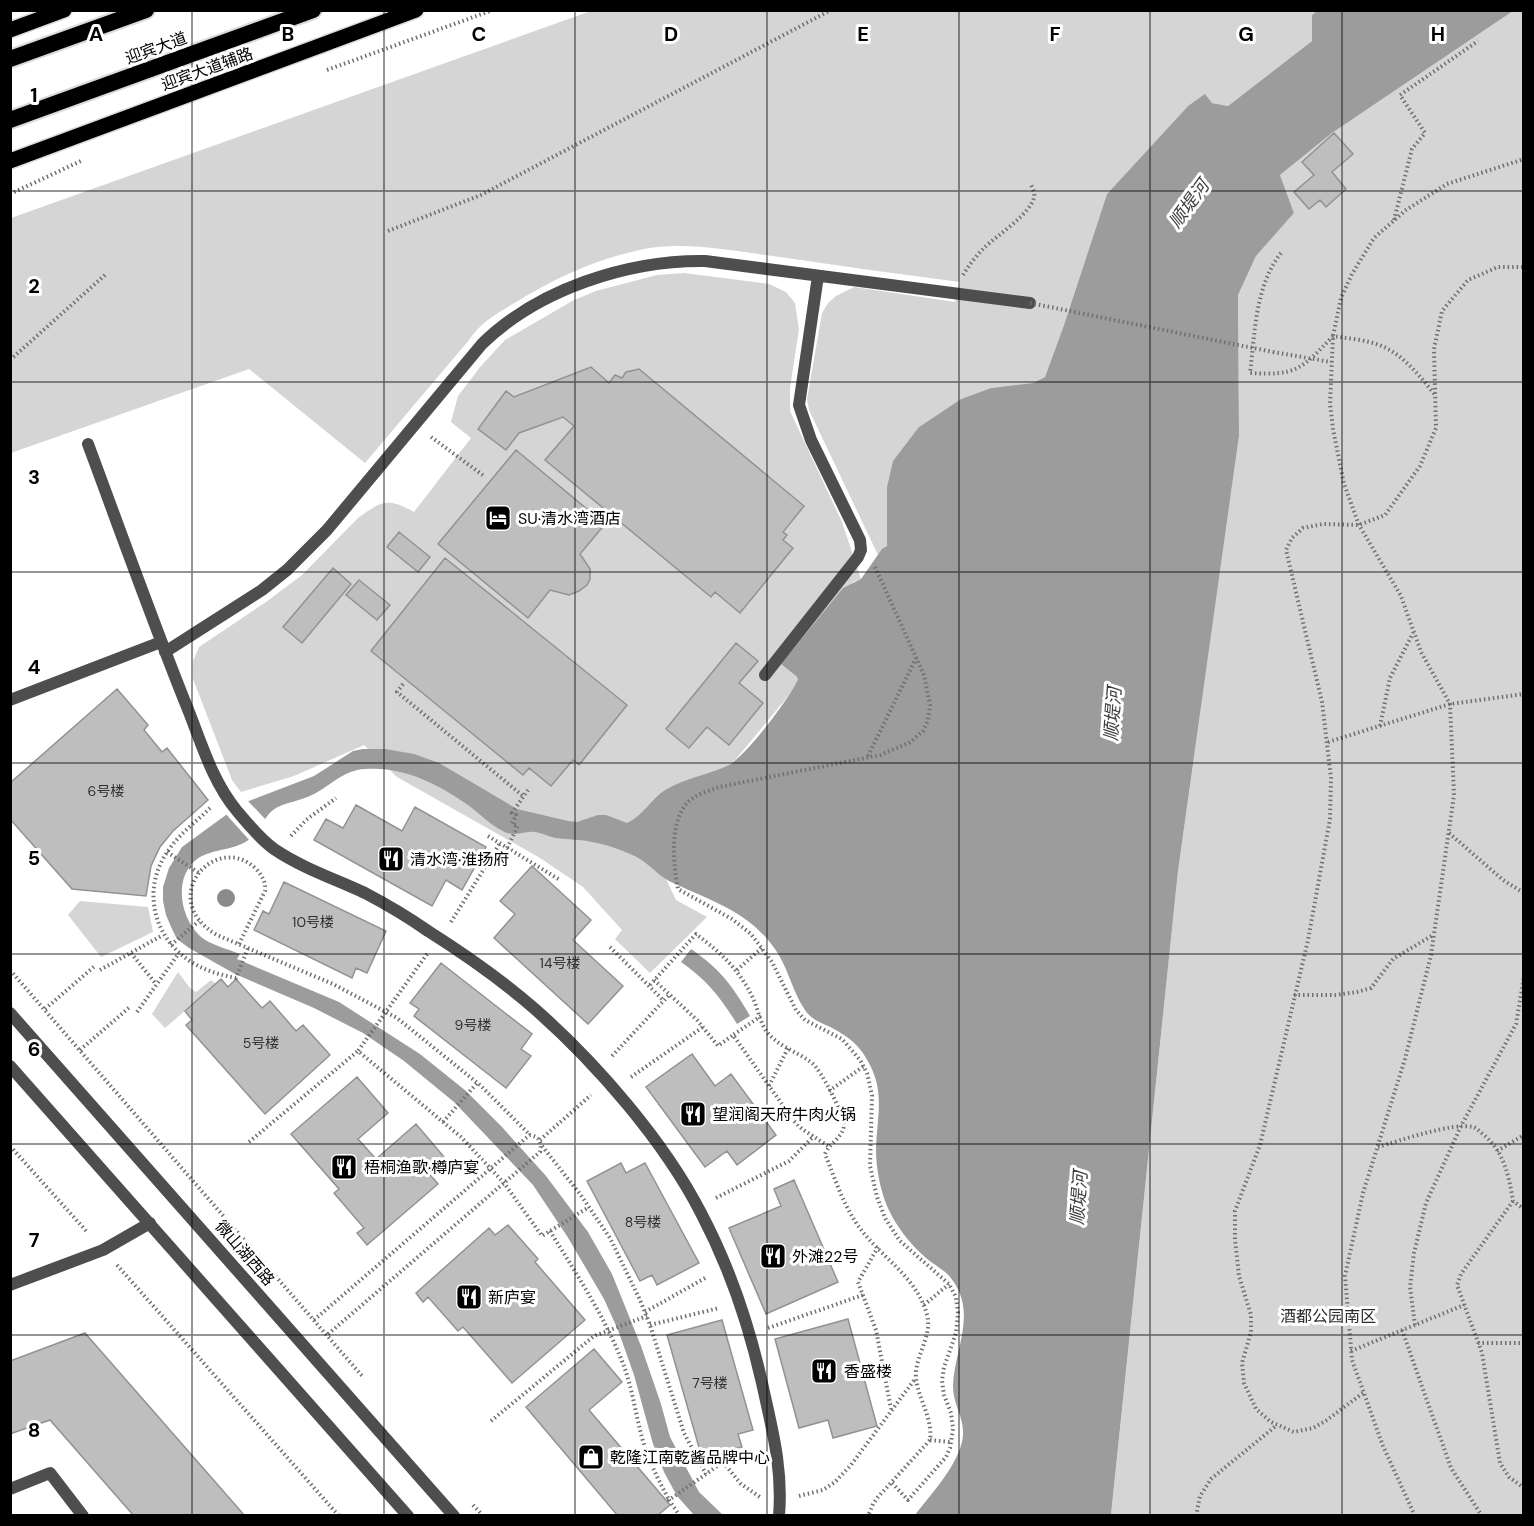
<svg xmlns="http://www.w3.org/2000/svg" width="1534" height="1526" font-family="'DM Sans','Noto Sans SC',sans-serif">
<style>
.green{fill:#d5d5d5}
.water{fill:#9c9c9c}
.pier{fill:#fff}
.building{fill:#bebebe;stroke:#929292;stroke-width:1.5}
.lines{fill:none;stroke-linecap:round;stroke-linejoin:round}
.primary-casing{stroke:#dbdbdb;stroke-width:18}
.trunk-casing{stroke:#dbdbdb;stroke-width:20}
.path{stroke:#707070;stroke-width:4;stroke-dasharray:1.5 3;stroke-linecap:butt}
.service{stroke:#4e4e4e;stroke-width:12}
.tertiary{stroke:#4e4e4e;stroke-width:12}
.primary{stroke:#000;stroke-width:15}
.trunk{stroke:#000;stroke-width:16}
.path-bridge{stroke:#707070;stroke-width:4;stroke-dasharray:1.5 3;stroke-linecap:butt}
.tree{fill:#8b8b8b}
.grid{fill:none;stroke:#000;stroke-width:1.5;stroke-opacity:0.55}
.labels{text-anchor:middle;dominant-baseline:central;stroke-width:6;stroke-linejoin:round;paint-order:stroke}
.number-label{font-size:14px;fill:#303030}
.street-label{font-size:16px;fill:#000;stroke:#fff}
.poi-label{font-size:16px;fill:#000;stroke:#fff;text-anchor:start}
.park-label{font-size:16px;fill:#2c2c2c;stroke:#fff}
.water-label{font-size:18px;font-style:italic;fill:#3d3d3d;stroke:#fff}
.grid-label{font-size:20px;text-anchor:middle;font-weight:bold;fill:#000;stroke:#fff;stroke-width:6;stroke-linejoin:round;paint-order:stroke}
</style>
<rect width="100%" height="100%" fill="#fff"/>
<path class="green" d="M591,11H1317L1312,15V41L1228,106L1212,103L1205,95L1188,106L1107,194L1064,325L1045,377L1033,383L991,388L961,399L919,427L887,487V546L878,555L809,410L807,399L822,313L828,303L836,296L854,287L955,302L960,282C900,274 840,266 780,257C740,252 697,243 657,247C612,253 565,273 526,296C506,309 482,319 469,340L365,463L249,369L11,453V218Z
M1513,11H1523V1515L1111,1516L1178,871L1239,436L1238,295L1256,256L1294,213L1280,175L1332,133Z
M684,273L769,284L786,292L795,303L799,330L790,388V411L842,522L861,579L853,582L781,664L796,676L798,679L794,689L736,759L729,765L651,803L666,879L676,900L707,917L650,973L615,939L622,930L583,887L540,858L397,777L364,745L294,776L241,792L232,780L193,679V661L199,647L266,602L302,575L358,518C383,500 388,498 414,512L471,438L451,422L458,396L481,366L505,340L574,300L596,291L657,275Z
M80,901L148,907L153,932L101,957L68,915Z
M178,972L190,988L196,992L211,980L216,984L165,1028L152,1014Z"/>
<path class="water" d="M1317,11H1513L1332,133L1280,175L1294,213L1256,256L1238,295L1239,436L1178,871L1111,1515H915C931,1494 955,1469 962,1442C967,1420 953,1407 953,1386C954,1350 977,1315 953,1281C946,1270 935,1266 926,1258C910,1244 895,1225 887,1206C880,1189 876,1168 876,1149C877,1114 886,1090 866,1058C859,1045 847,1036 834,1029C823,1023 812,1021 805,1010C791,989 788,965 772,945C746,910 706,899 669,881C658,875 650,865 640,859C626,851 608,845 592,842C581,839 568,840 556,838C550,837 542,833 535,832C526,831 518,836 507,833C494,828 482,816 472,808C441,785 404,766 365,769C344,770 331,785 314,794C302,801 284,802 273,810C265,816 259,831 251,838C236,851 213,848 197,859C173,877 180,918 200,936C210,945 228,949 240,954L237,959L339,1002L420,1054L466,1091L502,1127L546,1176L588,1232L612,1274L641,1346L661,1404L670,1437L699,1492L723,1515H694L677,1496L664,1472L653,1444L634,1375L618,1330L604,1299L567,1236L533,1185L454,1102L404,1061L363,1033L314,1008L235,974L189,948L177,939L172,929L166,915L163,901V887L169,868L182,847L241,804L314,776L353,751L363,749H385L414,754L439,763L517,809L568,821L577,822L598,815H606L627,823C643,816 650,800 665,790C685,778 708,775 729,765C745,757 791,697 798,679L796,676L781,664L843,588L861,579L882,549L887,546V487L893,461L919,427L961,399L991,388L1033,383L1045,377L1064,325L1107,194L1188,106L1205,94L1212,103L1228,106L1312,41V15Z
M691,949C721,970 732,985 750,1016L737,1024C721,998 706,979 681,962Z"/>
<path class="pier" d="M246,799L268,822L251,842L224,812Z"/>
<path class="building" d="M1334,133L1353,154L1332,172L1346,189L1326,207L1320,200L1309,209L1294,192L1314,175L1302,162Z
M591,367L609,383L615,375L622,378L626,372L639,369L804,506L783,532L787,535L783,540L793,548L740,613L715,592L711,597L545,460L574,426L563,417L519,433L506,450L478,429L506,391L514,397Z
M516,450L605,524L580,554L590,569V579L587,585L579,591L569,595L550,590L528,618L438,544Z
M399,532L430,557L418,572L387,547Z
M445,558L627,705L579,765L573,760L551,786L529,768L523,775L371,651Z
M333,568L351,584L302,643L283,627Z
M359,580L390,605L377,620L346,595Z
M736,643L758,661L739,683L763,703L729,745L707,727L689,748L666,729Z
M117,689L148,725L144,730L162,752L167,748L208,800L173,831L160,847L151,866L146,896L72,889L10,819V783Z
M356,805L402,831L415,807L486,847L462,890L446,880L432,906L314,840L326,819L343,828Z
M532,866L591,920L573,940L623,986L588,1024L494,938L515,914L500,901Z
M284,882L386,931L367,973L356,968L352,978L254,930L263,911L269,914Z
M441,963L532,1034L521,1049L531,1056L506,1088L414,1016L419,1009L410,1003Z
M221,979L228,987L236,979L262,1008L270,1001L296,1031L303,1025L330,1055L265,1114L186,1025L192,1020L185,1011Z
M692,1054L715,1086L731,1074L776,1135L737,1165L727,1151L705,1167L646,1087Z
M357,1077L388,1113L358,1139L376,1159L416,1124L444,1157L427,1171L438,1184L367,1245L357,1233L364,1228L334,1193L339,1189L291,1134Z
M621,1163L626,1173L645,1163L699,1263L657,1285L652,1275L640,1281L587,1181Z
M794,1180L838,1282L766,1314L729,1228L781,1206L774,1189Z
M508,1225L538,1259L535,1262L585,1320L512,1383L463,1327L458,1331L428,1297L423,1302L416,1293L489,1228L495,1235Z
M848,1319L877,1426L833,1438L828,1420L799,1428L775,1339Z
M722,1320L753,1430L738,1434L742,1447L702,1458L667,1335Z
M85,1333L245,1516H134L50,1420L10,1434V1361Z
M594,1349L622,1382L589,1410L670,1505L657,1516H618L526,1407Z"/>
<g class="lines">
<defs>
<path id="primary" d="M10,30L64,10
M10,161L416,10"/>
<path id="trunk" d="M10,59L146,10
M10,120L313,10"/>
</defs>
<use href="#primary" class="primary-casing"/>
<use href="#trunk" class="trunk-casing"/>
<path class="path" d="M327,70L493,10
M10,194L83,160
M1394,220L1412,149L1425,133L1400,95L1478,41
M388,231L481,195L831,10
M1281,253C1255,286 1255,333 1250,373C1296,376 1302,369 1333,336C1351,339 1372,340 1388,349C1408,360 1422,379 1436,396
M963,275C969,265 976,256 984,248C996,236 1031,214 1034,197C1035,192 1032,187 1030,183
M1273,352L1331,362
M10,360L106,274
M431,437L484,476
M875,567L924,675L930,705L928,720L923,731L909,743L880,755L719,787C709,791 697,794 689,801C669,820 673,864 678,889L732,919L751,934L772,962L796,1010L805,1020L842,1039L860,1060L867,1073L872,1095L870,1166L877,1197L885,1218L900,1241L949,1284L956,1297L958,1313L956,1333L944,1367L942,1381L944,1395L951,1413L953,1429L950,1448L946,1457L908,1500L891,1482
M403,684L397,692L523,796
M1380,726L1390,678L1413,633
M1328,742L1450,704L1524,694
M868,756L916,658
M210,808C196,822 179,834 168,851C141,889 153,939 193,963C206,971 221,975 236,978L248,948
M1449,833L1503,880L1524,893
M291,836L306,820L336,798
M488,836L560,880
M507,848L518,826L512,824L516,815L512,813L528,790
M167,852L199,873
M451,922L500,843
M239,944L265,891C266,883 263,877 257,870C218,829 154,898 217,935L333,984L397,1018L480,1085L530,1135
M171,945L199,921
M610,947L664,1001
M131,953L156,984
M427,954L358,1051L461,1137L504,1183L542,1236L589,1207
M10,970L363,1377
M100,970L163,935
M737,970L763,947
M654,980L697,1020L718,1046L733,1035
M650,985L696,934C722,954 738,968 753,998C758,1009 760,1023 767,1032C779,1047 798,1052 812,1063C821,1070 843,1113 844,1124C844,1137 830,1142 825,1154C834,1176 842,1201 855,1221C876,1255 917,1275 927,1315C933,1336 914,1357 916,1378C918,1399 933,1418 930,1440L878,1497L873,1504L868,1516
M1294,995H1335L1357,992L1371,988L1393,959L1433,935
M45,1009L96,965
M137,1012L179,953
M761,1016L733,1035L794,1121L802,1129L828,1146
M80,1050L131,1006
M612,1056L670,994
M631,1077L703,1027
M769,1086L788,1048
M829,1091L864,1066
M443,1122L477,1083
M540,1140L591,1095
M249,1142L358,1051
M10,1146L88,1233
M542,1146L580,1194L610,1238L640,1300L650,1325L684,1433L706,1474
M1378,1147C1399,1141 1453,1122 1473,1127C1477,1128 1480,1132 1484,1135C1504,1152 1509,1176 1513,1201L1524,1209
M1497,1151L1524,1135
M716,1198L789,1161L814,1136
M1513,1201L1461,1274L1457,1285L1482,1353L1500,1463L1509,1477L1524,1488
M550,1231C577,1275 607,1320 625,1369C633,1392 636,1417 643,1441C649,1462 659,1481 669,1500
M878,1247L858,1282L876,1330L891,1409
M117,1265L339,1516
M924,1305L949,1284
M645,1312L707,1277
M314,1320L526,1138L530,1135C540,1137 542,1143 540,1152L327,1335
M650,1325L719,1308
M1415,1325L1410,1287L1414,1253L1426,1203L1461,1126L1516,1024L1524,977
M768,1328L863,1295
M1402,1330L1451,1468L1482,1516
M1478,1343H1524
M1351,1351L1464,1305
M1363,1393L1327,1420L1313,1428L1294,1432L1271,1422L1256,1409L1244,1383L1242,1363L1251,1332V1315L1239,1276L1235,1239V1211L1260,1145L1308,940L1330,819L1331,778L1322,702L1286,550L1292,538L1303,528L1323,524L1359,525L1385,515L1420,466L1436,428L1434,349L1442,311L1468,280L1498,267H1524
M491,1421L594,1336L647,1316
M930,1440L950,1442
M799,1496L823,1490L835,1482L851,1465L915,1379
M473,1505L483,1516
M680,1516L669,1500L723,1462L741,1484L760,1497
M1196,1516L1200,1496L1211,1479L1277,1425
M1415,1516L1383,1446L1352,1360L1345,1276L1363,1193L1405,1059L1431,955L1454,795L1450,704L1421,652L1401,596L1359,525L1344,484L1333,429L1330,404L1333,336L1341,298L1352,274L1374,238L1406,210L1447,184L1524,159"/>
<path class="service" d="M88,444C120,530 151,617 185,702C200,738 211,780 237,811C248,824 260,839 274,849C302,868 335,879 365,893C386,904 408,917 428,931C466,955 503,981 536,1010C597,1064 664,1141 701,1213C729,1266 749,1325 762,1383C772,1429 783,1468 779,1516
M165,652L262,590L287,570L327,530L482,344C538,289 628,260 705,261L1030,303
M765,675L858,557L861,550L860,540L811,440L799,405L818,276
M10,700L161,642
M10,1285L103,1250L150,1223
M10,1489L50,1473L83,1516"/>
<path class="tertiary" d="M10,1013L454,1516
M10,1066L408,1516"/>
<use href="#primary" class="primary"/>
<use href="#trunk" class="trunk"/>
<path class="path-bridge" d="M1030,303L1273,352"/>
</g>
<circle class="tree" cx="226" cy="898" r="9"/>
<path class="grid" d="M192,10V1516M384,10V1516M575,10V1516M767,10V1516M959,10V1516M1150,10V1516M1342,10V1516M10,191H1524M10,382H1524M10,572H1524M10,763H1524M10,954H1524M10,1144H1524M10,1335H1524"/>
<defs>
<symbol id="hotel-square" viewBox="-11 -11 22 22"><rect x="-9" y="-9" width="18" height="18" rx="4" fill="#000" stroke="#fff"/><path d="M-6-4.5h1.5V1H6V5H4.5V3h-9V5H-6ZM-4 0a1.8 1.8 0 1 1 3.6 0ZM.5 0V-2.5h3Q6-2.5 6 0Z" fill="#fff"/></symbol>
<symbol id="restaurant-square" viewBox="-11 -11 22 22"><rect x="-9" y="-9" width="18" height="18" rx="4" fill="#000" stroke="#fff"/><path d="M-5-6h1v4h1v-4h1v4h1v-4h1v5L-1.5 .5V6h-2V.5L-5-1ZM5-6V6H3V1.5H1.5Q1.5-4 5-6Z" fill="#fff"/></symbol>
<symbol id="shop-square" viewBox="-11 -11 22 22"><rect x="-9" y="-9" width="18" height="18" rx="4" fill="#000" stroke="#fff"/><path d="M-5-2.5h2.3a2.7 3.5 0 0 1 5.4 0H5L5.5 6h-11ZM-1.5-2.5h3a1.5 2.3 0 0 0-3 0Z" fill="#fff"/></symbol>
</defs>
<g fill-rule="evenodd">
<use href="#hotel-square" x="483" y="503" width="30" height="30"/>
<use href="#restaurant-square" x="376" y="844" width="30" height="30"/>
<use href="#restaurant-square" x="678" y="1099" width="30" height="30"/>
<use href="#restaurant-square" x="329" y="1152" width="30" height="30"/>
<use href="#restaurant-square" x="758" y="1241" width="30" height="30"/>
<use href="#restaurant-square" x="454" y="1282" width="30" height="30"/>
<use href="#restaurant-square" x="809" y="1356" width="30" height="30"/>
<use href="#shop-square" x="576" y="1442" width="30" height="30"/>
</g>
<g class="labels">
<g class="number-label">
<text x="106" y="791">6号楼</text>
<text x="313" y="922">10号楼</text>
<text x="560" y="963">14号楼</text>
<text x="473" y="1025">9号楼</text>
<text x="261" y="1043">5号楼</text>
<text x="643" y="1222">8号楼</text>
<text x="710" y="1383">7号楼</text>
</g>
<g class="street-label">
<text transform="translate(156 48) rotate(-20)">迎宾大道</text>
<text transform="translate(207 69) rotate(-20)">迎宾大道辅路</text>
<text transform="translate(245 1253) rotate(49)">微山湖西路</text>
</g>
<g class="poi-label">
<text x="518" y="518">SU·清水湾酒店</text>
<text x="410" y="859">清水湾·淮扬府</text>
<text x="712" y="1114">望润阁天府牛肉火锅</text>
<text x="364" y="1167">梧桐渔歌·樽庐宴</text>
<text x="792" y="1256">外滩22号</text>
<text x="488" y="1297">新庐宴</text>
<text x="844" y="1371">香盛楼</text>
<text x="610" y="1457">乾隆江南乾酱品牌中心</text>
</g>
<g class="park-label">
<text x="1328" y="1316">酒都公园南区</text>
</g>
<g class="water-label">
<text transform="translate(1189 204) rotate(-54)">顺堤河</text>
<text transform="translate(1113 714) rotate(-86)">顺堤河</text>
<text transform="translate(1079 1198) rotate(-86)">顺堤河</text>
</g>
</g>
<g class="grid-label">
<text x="96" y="41">A</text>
<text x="288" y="41">B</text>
<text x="479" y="41">C</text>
<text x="671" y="41">D</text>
<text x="863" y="41">E</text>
<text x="1055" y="41">F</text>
<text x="1246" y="41">G</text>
<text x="1438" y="41">H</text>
<text x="34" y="102">1</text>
<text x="34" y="293">2</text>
<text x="34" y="484">3</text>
<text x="34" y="674">4</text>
<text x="34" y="865">5</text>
<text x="34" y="1056">6</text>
<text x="34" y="1247">7</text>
<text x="34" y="1437">8</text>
</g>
<rect width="1534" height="1526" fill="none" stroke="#000000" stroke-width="24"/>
</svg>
